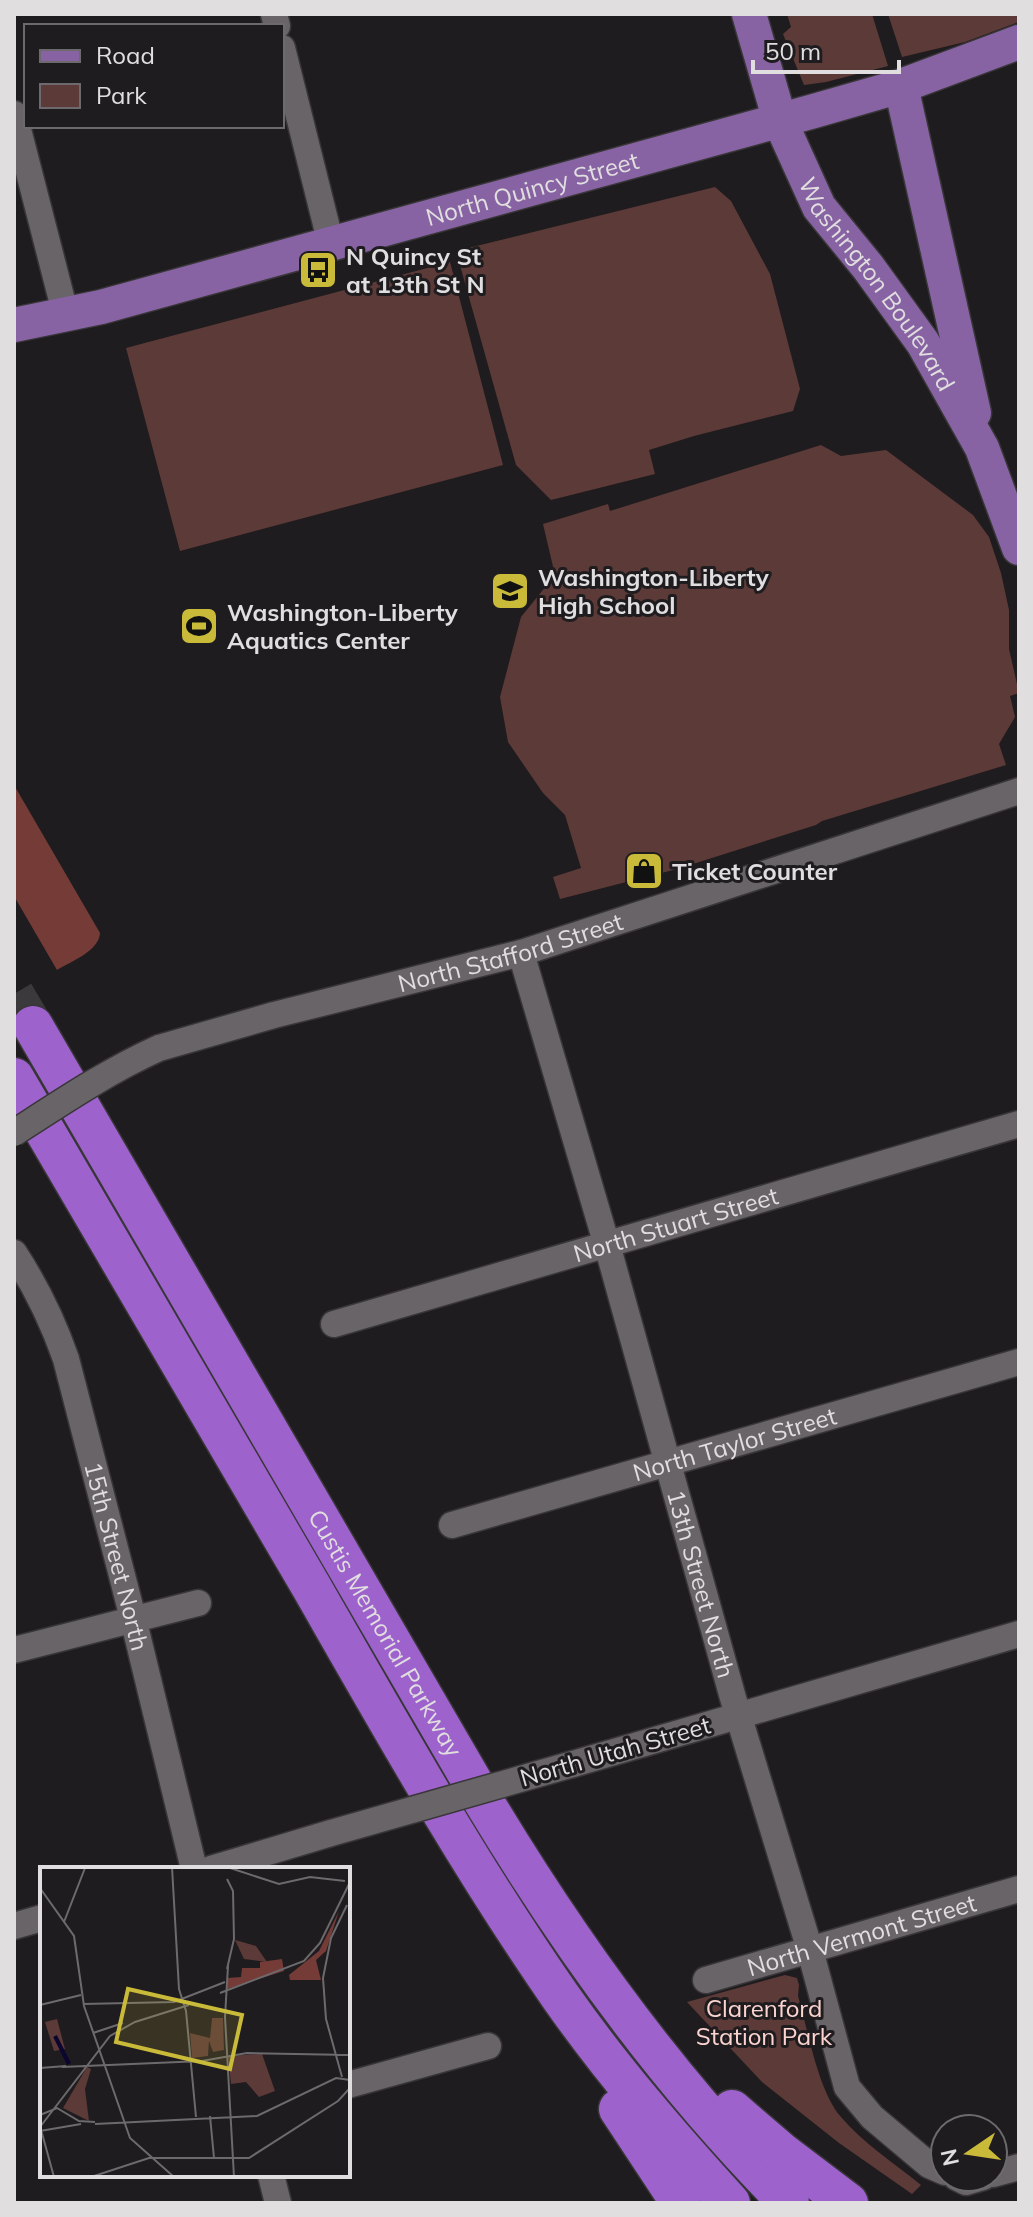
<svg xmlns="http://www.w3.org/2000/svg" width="1033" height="2217" font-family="Mulish,sans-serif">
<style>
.green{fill:#5c3a37}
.forest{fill:#743b37}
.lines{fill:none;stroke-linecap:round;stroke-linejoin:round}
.highway-tunnel{stroke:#3c393c;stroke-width:40;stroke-dasharray:40 20;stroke-linecap:butt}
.minor-casing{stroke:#383638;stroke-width:29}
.major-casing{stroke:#383638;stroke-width:37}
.highway-casing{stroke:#383638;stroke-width:43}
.minor{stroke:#686467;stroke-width:26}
.major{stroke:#8863a4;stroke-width:34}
.highway{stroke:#9d62cc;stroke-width:40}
.minor-bridge-casing{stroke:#383638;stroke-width:29;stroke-linecap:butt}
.minor-bridge{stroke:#686467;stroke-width:26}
.labels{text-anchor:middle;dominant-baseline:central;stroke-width:6;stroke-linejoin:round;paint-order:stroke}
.street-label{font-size:24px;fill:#e0dedf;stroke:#1f1c1f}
.poi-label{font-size:24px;font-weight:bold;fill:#e0dedf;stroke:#1f1c1f;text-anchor:start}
.park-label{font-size:24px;fill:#fbd4d0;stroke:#1f1c1f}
.inset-river{fill:none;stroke:#0c052f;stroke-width:4}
.inset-road{fill:none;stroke:#6c6a6c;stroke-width:2}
.view{fill:#c9ba3a;fill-opacity:0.15;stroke:#c9ba3a;stroke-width:4}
.inset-edge{fill:none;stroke:#e0dedf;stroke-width:4}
</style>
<rect width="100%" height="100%" fill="#1f1c1f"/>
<path class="green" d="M787,14H872L888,66L826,82L804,85L783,34L791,27Z
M888,14H1019V22L965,42L902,57Z
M715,187L731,201L770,274L800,389L793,411L694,436L649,450L655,474L551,500L516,465L456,251Z
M450,262L503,465L180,551L126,348Z
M821,445L841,456L886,450L973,515L989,537L1001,573L1009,610V649L1019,693L1010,696L1015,717L999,744L1006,765L822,821L816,825L677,869L560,899L553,877L581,868L565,815L543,793L508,742L500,697L521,617L555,575L543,524L608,504L610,511Z
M785,1975L797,1978L799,1985L798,1996C808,2030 818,2091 841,2117C863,2143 894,2163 921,2185L912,2194L839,2143L762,2082L687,2002Z"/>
<path class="forest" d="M14,785L100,933C99,951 72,961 57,970L14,896Z"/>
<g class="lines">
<path class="highway-tunnel" d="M14,994L33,1026"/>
<defs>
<g id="minor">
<path d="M274,14L277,26"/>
<path d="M282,48L331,244"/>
<path d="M14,114L66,316"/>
<path id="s1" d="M521,953L611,1259L733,1698L810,1950L847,2087L872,2117L929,2165L945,2172"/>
<path id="s2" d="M159,1048L274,1015L521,953L1019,791"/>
<path id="s3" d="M14,1253C37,1288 52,1319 66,1359L133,1618L194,1869"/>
<path id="s4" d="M334,1324L1019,1124"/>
<path id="s5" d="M452,1525L1019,1362"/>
<path d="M14,1650L198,1603"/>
<path d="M573,1764L1019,1634"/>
<path d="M211,1869L331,1833"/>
<path d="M14,1926L42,1918"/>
<path id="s6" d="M706,1980L1019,1889"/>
<path d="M348,2085L488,2046"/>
<path d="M993,2174L1019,2167"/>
<path d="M271,2175L278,2203"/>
<path d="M956,2177L966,2182L983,2177"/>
</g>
<g id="major">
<path id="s7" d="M749,14L780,121L819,207L868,267L923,343L982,448L1019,548"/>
<path d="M901,86L974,413"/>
<path id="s8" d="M14,325L101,307L814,111L901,86L1019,42"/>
</g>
<g id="highway">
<path id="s9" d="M33,1026L484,1802C571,1947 669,2083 789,2203"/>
<path d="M14,1078C113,1248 213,1418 312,1588C391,1726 469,1865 560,1996C611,2069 670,2137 730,2203"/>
<path d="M619,2109L681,2203"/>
<path d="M732,2110L782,2153L848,2203"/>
</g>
</defs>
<use href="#minor" class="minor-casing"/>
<use href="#major" class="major-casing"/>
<use href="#highway" class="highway-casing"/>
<use href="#minor" class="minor"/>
<use href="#major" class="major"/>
<use href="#highway" class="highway"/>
<defs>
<path id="minor-bridge" d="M14,1133C62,1102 108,1071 159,1048
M331,1833L573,1764"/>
</defs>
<use href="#minor-bridge" class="minor-bridge-casing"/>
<use href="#minor-bridge" class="minor-bridge"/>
</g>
<defs>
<symbol id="bus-square" viewBox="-11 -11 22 22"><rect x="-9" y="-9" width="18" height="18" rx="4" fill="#c9ba3a" stroke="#1f1c1f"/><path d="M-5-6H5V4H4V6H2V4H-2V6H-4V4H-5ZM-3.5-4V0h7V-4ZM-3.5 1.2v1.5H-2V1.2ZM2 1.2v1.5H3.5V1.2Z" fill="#111"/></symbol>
<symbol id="school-square" viewBox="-11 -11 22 22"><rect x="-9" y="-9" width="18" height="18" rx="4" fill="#c9ba3a" stroke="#1f1c1f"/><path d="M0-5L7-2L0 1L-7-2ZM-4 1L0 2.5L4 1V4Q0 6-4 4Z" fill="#111"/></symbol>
<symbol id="stadium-square" viewBox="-11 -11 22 22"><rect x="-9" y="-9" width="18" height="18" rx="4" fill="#c9ba3a" stroke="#1f1c1f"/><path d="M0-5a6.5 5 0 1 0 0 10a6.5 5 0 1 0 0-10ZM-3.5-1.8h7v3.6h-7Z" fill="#111"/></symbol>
<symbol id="shop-square" viewBox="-11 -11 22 22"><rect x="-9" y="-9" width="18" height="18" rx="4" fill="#c9ba3a" stroke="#1f1c1f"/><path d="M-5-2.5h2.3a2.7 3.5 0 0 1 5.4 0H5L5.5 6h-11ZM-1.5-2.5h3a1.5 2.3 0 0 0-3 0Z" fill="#111"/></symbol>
</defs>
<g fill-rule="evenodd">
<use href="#bus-square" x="296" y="248" width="44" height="44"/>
<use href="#school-square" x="488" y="569" width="44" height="44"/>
<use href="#stadium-square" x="177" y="604" width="44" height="44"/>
<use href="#shop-square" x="622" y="849" width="44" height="44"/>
</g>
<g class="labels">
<g class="street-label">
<text stroke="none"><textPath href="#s8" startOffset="536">North Quincy Street</textPath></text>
<text stroke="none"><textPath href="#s7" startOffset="302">Washington Boulevard</textPath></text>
<text stroke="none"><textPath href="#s2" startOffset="364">North Stafford Street</textPath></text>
<text stroke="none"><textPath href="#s4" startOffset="356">North Stuart Street</textPath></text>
<text stroke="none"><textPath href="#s5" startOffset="294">North Taylor Street</textPath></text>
<text stroke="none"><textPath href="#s3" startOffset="322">15th Street North</textPath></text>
<text stroke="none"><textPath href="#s1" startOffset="656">13th Street North</textPath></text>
<text stroke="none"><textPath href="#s9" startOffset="702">Custis Memorial Parkway</textPath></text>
<text transform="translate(615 1751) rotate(-16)">North Utah Street</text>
<text stroke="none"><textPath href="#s6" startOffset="162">North Vermont Street</textPath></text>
</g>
<g class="poi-label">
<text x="346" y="256">N Quincy St<tspan x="346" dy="28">at 13th St N</tspan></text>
<text x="538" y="577">Washington-Liberty<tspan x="538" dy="28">High School</tspan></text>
<text x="227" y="612">Washington-Liberty<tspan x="227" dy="28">Aquatics Center</tspan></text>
<text x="672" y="871">Ticket Counter</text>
</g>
<g class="park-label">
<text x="764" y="2008">Clarenford<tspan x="764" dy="28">Station Park</tspan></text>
</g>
</g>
<g transform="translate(40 1867)">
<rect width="310" height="310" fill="#1f1c1f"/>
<path d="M195,73L216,79L227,95L204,92ZM172,151H183L184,183L173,185L169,174L168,189L152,191L150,166L170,171ZM17,152L25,182L14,184L5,155ZM222,187L235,224L219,230L206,215L191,217L188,189ZM47,200L51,202L45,222L49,254L23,241Z" fill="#5c3a37"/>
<path d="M299,44L286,84L276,93L281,113H250L249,108L279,84ZM242,92L244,104L187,122L188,111L201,110L202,101H220V95Z" fill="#743b37"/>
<path class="inset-river" d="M15,169L29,197"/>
<path class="inset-road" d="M132,0L139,122L146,144L156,250M187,0L239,17L270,10L305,14M187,12L193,24L194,72L187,102M0,21L34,69L44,139L90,271L134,310M24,55L45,1M188,99L185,150L194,310M180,126L264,94L280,76L310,15M43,137L134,135L185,115M0,138L41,128M53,166L83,156M22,200L162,194L207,186L310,188M0,201L26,199M302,210L286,152L283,111L291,71L307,38M0,248L17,241L39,254L55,255M170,249L174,291M55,257L217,249L296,211L310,213M0,259L14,310M0,260L70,169L95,155L149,138M0,264L41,257M51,310L109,291H209L298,234L310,221"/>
<path class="view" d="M88,122L202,148L190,202L76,175Z"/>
<rect width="310" height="310" class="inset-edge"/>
</g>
<rect width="1033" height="2217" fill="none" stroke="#e0dedf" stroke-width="32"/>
<rect x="24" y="24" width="260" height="104" fill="#1f1c1f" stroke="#6c6a6c" stroke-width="2"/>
<rect x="40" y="50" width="40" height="12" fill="#8863a4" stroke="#6c6a6c" stroke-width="2"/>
<text x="96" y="64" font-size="24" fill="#e0dedf">Road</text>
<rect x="40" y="84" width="40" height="24" fill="#5c3a37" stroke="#6c6a6c" stroke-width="2"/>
<text x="96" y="104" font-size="24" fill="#e0dedf">Park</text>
<g transform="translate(969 2153) rotate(257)"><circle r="38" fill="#1f1c1f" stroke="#6c6a6c" stroke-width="2"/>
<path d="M0-6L14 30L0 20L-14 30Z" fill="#c9ba3a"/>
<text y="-12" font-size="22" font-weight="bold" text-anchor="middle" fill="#e0dedf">N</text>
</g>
<path d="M753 60v12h146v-12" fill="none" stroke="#e0dedf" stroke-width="4"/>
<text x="765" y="60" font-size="24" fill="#e0dedf" stroke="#1f1c1f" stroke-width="6" paint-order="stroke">50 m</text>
</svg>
